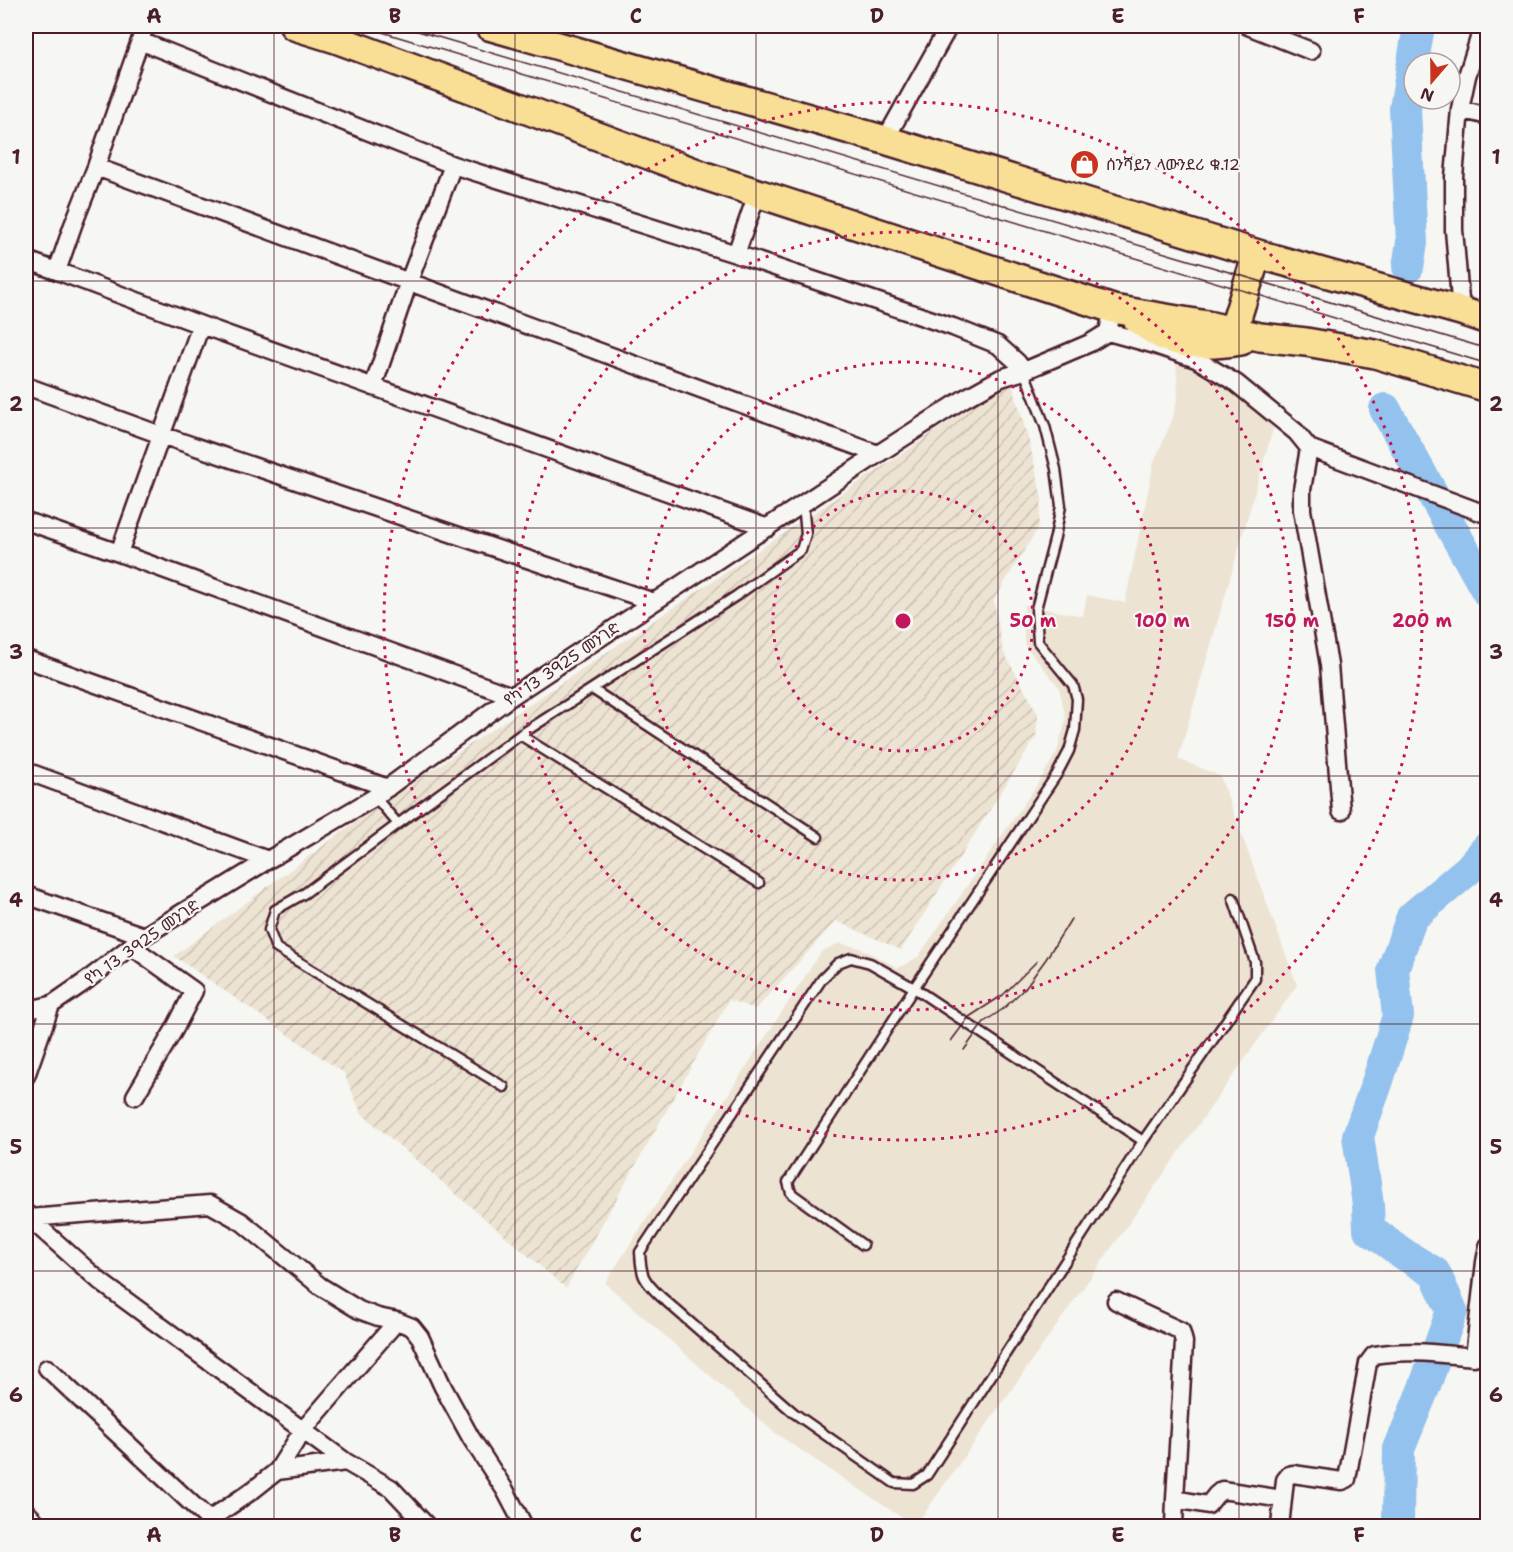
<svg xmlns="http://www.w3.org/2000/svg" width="1513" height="1552" font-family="'Shantell Sans','Noto Sans Ethiopic',sans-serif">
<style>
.built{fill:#ece3d3}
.industrial{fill:url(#industrial-furrows)}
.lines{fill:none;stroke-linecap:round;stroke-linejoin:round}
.river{stroke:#93c2ee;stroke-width:32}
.service-casing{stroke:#4a1f2b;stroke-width:13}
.minor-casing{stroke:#4a1f2b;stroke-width:21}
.primary-casing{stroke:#4a1f2b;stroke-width:32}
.service{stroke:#f6f6f2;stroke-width:8}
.minor{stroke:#f6f6f2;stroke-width:16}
.primary{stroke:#f9df96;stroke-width:27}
.tram{stroke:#4a1f2b;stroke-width:1.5}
.grid{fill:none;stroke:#4a1f2b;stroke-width:1.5;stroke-opacity:0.55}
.ring{fill:none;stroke:#c2185b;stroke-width:3;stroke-dasharray:3 6}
.labels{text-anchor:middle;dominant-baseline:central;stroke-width:4.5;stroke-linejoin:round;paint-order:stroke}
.poi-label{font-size:16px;fill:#4a1f2b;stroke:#f6f6f2;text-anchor:start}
.street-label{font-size:16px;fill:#4a1f2b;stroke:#f6f6f2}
.centre{fill:#c2185b;stroke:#f6f6f2;stroke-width:3}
.ring-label{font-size:18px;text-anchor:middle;font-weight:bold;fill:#c2185b;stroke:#f6f6f2;stroke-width:4.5;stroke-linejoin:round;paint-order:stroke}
.neatline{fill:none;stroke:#4a1f2b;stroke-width:2}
.grid-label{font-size:20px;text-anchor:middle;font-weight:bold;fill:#4a1f2b}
</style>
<defs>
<pattern id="industrial-furrows" width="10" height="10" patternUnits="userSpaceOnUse" patternTransform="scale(1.5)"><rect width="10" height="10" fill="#ece3d3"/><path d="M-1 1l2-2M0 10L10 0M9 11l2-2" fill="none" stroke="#ccc2b5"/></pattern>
</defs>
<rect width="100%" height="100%" fill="#f6f6f2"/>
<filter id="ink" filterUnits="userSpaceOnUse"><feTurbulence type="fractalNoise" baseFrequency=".0167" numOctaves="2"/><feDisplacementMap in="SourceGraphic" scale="12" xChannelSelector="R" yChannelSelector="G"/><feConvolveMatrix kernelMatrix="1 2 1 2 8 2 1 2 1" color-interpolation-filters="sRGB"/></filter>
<g filter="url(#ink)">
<path class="built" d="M1176,361L1228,382L1275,422L1178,759L1220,776L1297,985L918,1522L901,1517L775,1433L605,1283L821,952L839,943L860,948L898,968L918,957L1039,782L1057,752L1066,719L1059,687L1024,644V605L1083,616L1087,595L1125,603L1154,462L1173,418L1178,395Z"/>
<path class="industrial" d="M1011,380L1030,445L1042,499L1038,528L994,600L1003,651L1038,714L1036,737L901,950L836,921L756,1009L729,1000L566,1288L361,1113L344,1073L174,956L358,820Z"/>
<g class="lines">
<path class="river" d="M1408,267L1412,243L1405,109L1419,26
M1385,409L1488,593
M1398,1521L1399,1449L1424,1388L1452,1311L1435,1273L1405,1255L1369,1229L1368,1204L1358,1136L1378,1080L1398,1016L1393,969L1412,917L1469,869L1488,847"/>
<defs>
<path id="service" d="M592,689L818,837
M520,735L759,883
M375,797L398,824
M504,1087L276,948L269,930L275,910L305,893L398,824L520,735L736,596L801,550L806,534L803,504
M1143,1141L914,988L870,963L851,958L838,963L822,979L640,1252C641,1275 643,1280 660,1296L794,1413L894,1483L913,1484L927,1475L1143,1141L1255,979V962L1233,898
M863,1245L791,1193L788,1182L914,988L1057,774L1069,751L1075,730L1077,699L1073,685L1038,642L1036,609L1055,537L1061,506L1056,469L1045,426L1024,371"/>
<path id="minor" d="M1248,26L1311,51
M140,41L145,26
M1460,109L1488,116
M885,140L949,26
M96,167L878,454
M736,254L757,194
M26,260L57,271L73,225L96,167L140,41L453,165L736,254L953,327L998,345L1017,362L1024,371
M57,271L201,325L768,528
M1461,311L1454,230V177L1460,109L1467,76L1483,26
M1110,322L1108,332L1152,344L1196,359L1236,383L1296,432L1309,448L1488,515
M26,386L161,435L654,602
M373,387L409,281L453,165
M1309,448L1302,490V510L1329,665L1341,811
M26,521L119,553L512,696
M119,553L201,325
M26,659L388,788
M26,771L268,860
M26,895L144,936
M131,946L194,991L174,1030L135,1096
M26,1009L28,1010L51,1005L86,981L144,936L268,860L375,797L512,696L878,454L965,398L1001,378L1024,371L1062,355L1090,343L1108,332
M26,1076L51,1005
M26,1213L29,1218L102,1283L346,1462L277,1471L253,1490L209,1520L47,1368
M29,1218L210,1204L242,1222L320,1286L359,1310L378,1317L397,1321L412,1327L420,1337L443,1387L471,1438L505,1490L524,1526
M1485,1262L1488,1246
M1116,1301L1181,1331L1184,1342L1175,1499
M346,1462L391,1488L426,1525L423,1526
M277,1471L303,1430L397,1321
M26,1512L40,1526
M1174,1526L1175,1499L1208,1505L1216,1495L1222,1490L1283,1499L1285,1480L1289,1475L1293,1474L1342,1481L1347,1479L1368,1363L1374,1355C1407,1349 1441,1354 1474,1357L1485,1262H1488
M1280,1526L1283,1499"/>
<path id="primary" d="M294,26L336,39L705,176L1113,309L1207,325L1260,337L1306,342L1375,354L1488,388
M489,26L885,140L1268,257L1461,311L1488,320
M1137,319C1145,325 1155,333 1165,337C1189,347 1217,345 1241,341
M1233,331L1257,254"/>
</defs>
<use href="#service" class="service-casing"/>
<use href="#minor" class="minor-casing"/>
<use href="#primary" class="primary-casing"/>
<use href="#service" class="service"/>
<use href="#minor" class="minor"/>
<use href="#primary" class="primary"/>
<path class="tram" d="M362,26L1488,364
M401,26L1488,349
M951,1041L969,1017L1003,995L1037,961
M964,1050L984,1022L1003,1009L1025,988L1046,959L1071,919"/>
</g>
</g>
<path class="grid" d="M274,26V1526M515,26V1526M756,26V1526M998,26V1526M1239,26V1526M26,281H1488M26,528H1488M26,776H1488M26,1024H1488M26,1271H1488"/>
<g class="ring">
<circle cx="903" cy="621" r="130"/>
<circle cx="903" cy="621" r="259"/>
<circle cx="903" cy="621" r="389"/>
<circle cx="903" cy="621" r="519"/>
</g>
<defs>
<symbol id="shop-disc" viewBox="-11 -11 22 22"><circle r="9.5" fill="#c8321e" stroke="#f6f6f2"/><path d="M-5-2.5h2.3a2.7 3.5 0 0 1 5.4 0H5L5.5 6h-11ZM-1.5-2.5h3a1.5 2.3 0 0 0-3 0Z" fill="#fff"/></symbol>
</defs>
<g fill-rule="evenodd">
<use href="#shop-disc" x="1068" y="148" width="33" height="33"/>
</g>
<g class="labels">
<g class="poi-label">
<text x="1106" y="164">ሰንሻይን ላውንደሪ ቁ.12</text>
</g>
<g class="street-label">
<text transform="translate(562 664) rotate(-34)">የካ 13 3925 መንገድ</text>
<text transform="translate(142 942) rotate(-35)">የካ 13 3925 መንገድ</text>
</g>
</g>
<circle cx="903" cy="621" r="9" class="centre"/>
<g class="ring-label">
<text x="1033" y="627">50 m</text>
<text x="1162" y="627">100 m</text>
<text x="1292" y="627">150 m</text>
<text x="1422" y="627">200 m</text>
</g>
<rect width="1513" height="1552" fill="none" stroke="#f6f6f2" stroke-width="66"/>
<g transform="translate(1432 81) rotate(200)"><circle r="28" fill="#f6f6f2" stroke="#b1a0a2" stroke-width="1.5"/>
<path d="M0-4.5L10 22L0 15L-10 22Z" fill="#c8321e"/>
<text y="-9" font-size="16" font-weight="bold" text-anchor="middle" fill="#4a1f2b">N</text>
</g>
<rect x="33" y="33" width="1447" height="1486" class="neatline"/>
<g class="grid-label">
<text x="154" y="23">A</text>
<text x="395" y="23">B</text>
<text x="636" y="23">C</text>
<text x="877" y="23">D</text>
<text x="1118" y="23">E</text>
<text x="1359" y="23">F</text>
<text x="16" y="164">1</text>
<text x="1496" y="164">1</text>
<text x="16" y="411">2</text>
<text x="1496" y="411">2</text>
<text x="16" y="659">3</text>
<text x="1496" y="659">3</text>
<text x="16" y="907">4</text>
<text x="1496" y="907">4</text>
<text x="16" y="1154">5</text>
<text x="1496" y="1154">5</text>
<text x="16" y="1402">6</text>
<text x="1496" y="1402">6</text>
<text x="154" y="1542">A</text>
<text x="395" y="1542">B</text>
<text x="636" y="1542">C</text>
<text x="877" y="1542">D</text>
<text x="1118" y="1542">E</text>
<text x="1359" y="1542">F</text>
</g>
</svg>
